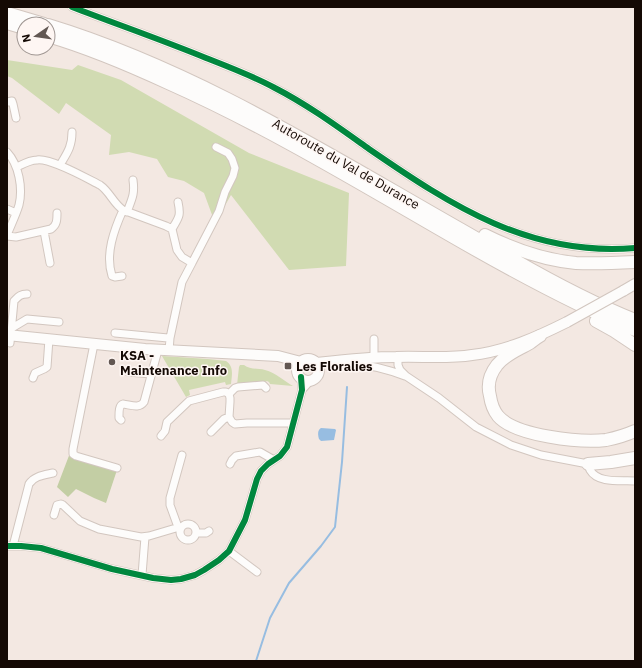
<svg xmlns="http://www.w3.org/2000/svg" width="642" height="668" font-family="'IBM Plex Sans',sans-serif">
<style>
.green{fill:#d1dbb2}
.forest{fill:#c3cea4}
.water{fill:#97bde1}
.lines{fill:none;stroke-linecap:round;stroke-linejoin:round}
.stream{stroke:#97bde1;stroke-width:2}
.minor-casing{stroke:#d2c6bf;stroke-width:9}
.secondary-casing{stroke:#d2c6bf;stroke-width:12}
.motorway-casing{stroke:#d2c6bf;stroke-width:14}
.minor{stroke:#fdfcfb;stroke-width:7}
.secondary{stroke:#fdfcfb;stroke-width:10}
.motorway{stroke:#fdfcfb;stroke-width:12}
.secondary-bridge-casing{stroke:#d2c6bf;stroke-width:12;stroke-linecap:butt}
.secondary-bridge{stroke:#fdfcfb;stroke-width:10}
.cycleway-casing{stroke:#fef6f3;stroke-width:8}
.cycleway{stroke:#00873e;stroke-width:6}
.poi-dot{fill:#625752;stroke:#fef6f3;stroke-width:1.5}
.labels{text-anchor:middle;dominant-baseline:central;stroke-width:3;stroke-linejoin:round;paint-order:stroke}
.street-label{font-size:13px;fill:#140904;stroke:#fef6f3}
.poi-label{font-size:13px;font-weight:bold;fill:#140904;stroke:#fef6f3;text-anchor:start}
</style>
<rect width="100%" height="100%" fill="#f3e8e2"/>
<path class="green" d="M7,60L72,70L78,65L121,80L249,153L349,193L346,266L289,270L231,195L215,223L204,193L184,181L168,177L157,159L129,152L109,155L111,135L66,103L59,114L12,78L7,76Z
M162,356L208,359L226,361C234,366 232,375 231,384L226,385L225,382L189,390L190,395L186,397Z
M240,365H244C250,370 258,368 265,370C276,373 284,381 293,386L270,384L269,382L267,381L262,383L237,385L239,367Z"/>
<path class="forest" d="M70,453L117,470L106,503L94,498L76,489L68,497L57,487Z"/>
<path class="water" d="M321,428L335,429L336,430L334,440L321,441L319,439C318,436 317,430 321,428Z"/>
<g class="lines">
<path class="stream" d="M256,661L270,618L289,583L321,546L335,527L342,462L347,387"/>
<defs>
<path id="minor" d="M72,7C116,24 162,40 206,58C229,67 253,76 275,88C308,105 338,127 369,149C452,206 530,257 635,248
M7,102L12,101L13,104L16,118
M7,152C19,165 23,188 19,205C16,215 11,225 7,235
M60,165C67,153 72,147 72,132
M17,167C23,164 30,160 37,160C51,158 86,178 100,185C110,192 113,203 123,210L166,226L172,229L177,250L182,257L192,263L182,282L170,338L169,351
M7,209L16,213
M127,212C132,199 135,194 133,180
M172,229C179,217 181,216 178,202
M44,231L50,263
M7,236L16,237L51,229C57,225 57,220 57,213
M192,263L219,211L225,192L233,176L235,168L232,159L228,153L216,147
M122,276L115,277L112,276C105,254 114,230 123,210
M12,328L27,319L59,322
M115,333L168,338H170
M10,343L14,301C18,297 20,294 27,294
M94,344L73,449V454L76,456L117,468
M398,357V365L400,370L406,376L439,398L476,427L511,445L541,455L588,464C589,466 589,468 590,470C598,484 622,480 635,481
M374,358V339
M351,363C370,365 387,369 405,376
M128,372L151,374
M33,378L35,373L44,369L47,367L49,339
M302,390L311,380
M229,394L230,398V402L229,417L232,422L235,424L247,423H293
M229,394L235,388L238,387L263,385L266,388
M121,420L119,418V416C119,412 119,405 123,404C131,405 139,409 144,402L158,350
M211,432L224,419L229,417
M161,436L165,431L167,422L189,401L223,392H226L229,394
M230,464L232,460L236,456L260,452L274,460
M54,515L57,505L61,504L63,505L80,521L99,529L141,537L149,536L176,528H181
M180 532a8 8 0 1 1 16 0a8 8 0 1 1-16 0Z
M178,527L170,505V498L182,455
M196,533H206L209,531
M7,546H21L41,548L112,569L153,578L171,580L181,579L195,575L204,570L219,560L229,551L245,520L257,479L261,471L268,464L280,456L287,447L302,390L301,377
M13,546L29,484C34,476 44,475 53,473
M229,551L257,572
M142,575L145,537"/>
<path id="secondary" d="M623,291L635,284
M7,335L145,349L278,356L301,362
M297 370a11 11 0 1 1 22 0a11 11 0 1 1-22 0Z
M316,363C343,360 369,357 396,357C421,356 447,359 472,355C506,351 537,337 567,322"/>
<path id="motorway" d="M7,13L44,24
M7,23L24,28
M48,25C196,70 328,154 462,230C478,239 494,249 511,258C551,281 592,303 635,320
M48,36C89,48 129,65 168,83C267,127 359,183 453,237C512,271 572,304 635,330
M485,235C513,249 544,260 576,263C596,264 616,263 635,262
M596,321L614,331L635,345
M540,336C536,338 533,341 530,343C518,350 506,354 497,365C490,374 487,385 490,396C491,403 494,411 498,416C515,436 581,443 606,440C616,438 626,435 635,431
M588,464L611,462L635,458"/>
</defs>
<use href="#minor" class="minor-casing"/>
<use href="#secondary" class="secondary-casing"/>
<use href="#motorway" class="motorway-casing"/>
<use href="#minor" class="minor"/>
<use href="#secondary" class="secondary"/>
<use href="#motorway" class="motorway"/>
<defs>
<path id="secondary-bridge" d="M567,322L623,291"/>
</defs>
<use href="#secondary-bridge" class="secondary-bridge-casing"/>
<use href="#secondary-bridge" class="secondary-bridge"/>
<defs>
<path id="cycleway" d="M72,7C116,24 162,40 206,58C229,67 253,76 275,88C308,105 338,127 369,149C452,206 530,257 635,248
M7,546H21L41,548L112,569L153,578L171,580L181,579L195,575L204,570L219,560L229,551L245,520L257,479L261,471L268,464L280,456L287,447L302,390L301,377"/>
</defs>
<use href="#cycleway" class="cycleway-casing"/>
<use href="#cycleway" class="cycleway"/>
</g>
<g class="poi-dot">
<circle cx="112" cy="362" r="4"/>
<rect x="284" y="362" width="8" height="8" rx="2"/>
</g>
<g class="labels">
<g class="street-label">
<text transform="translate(346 164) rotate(30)">Autoroute du Val de Durance</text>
</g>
<g class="poi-label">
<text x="120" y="355">KSA -<tspan x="120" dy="15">Maintenance Info</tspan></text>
<text x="296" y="366">Les Floralies</text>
</g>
</g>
<rect width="642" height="668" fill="none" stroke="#140904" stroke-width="16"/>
<g transform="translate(36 36) rotate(257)"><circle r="19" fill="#fef6f3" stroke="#a09793"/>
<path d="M0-3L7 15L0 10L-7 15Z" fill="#625752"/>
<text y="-6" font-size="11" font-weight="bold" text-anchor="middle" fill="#140904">N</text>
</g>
</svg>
